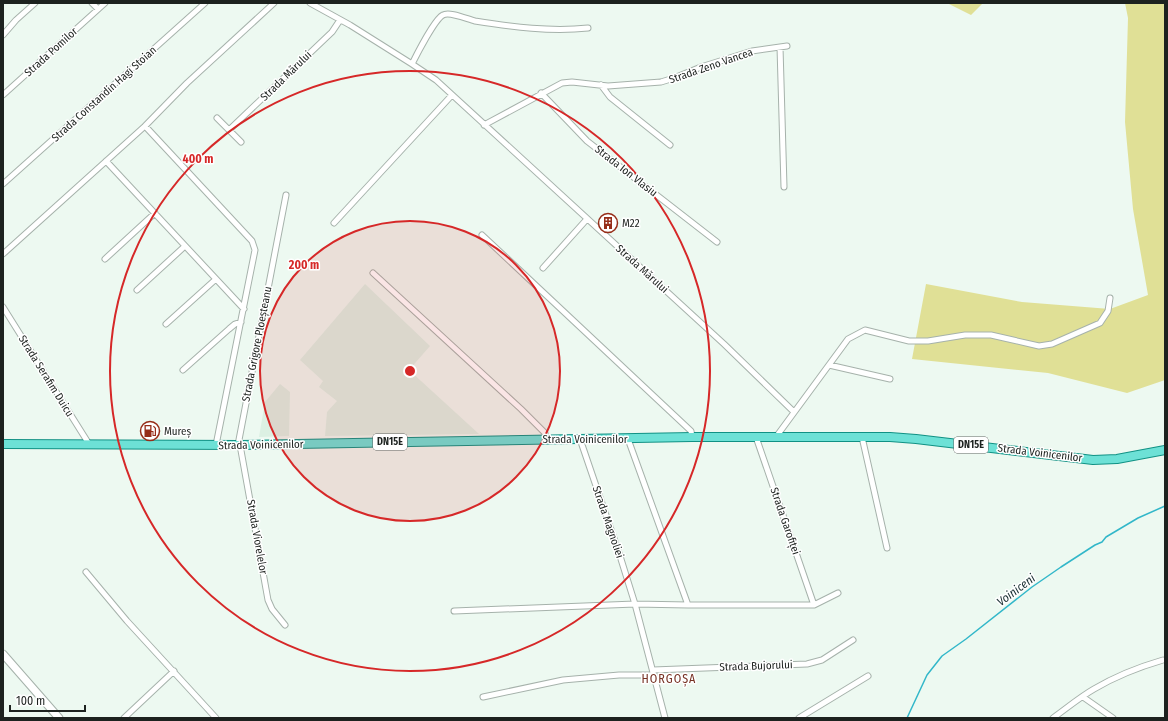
<svg xmlns="http://www.w3.org/2000/svg" width="1168" height="721" font-family="'Fira Sans Condensed',sans-serif">
<style>
.built{fill:#dcf0e3}
.green{fill:#e0e096}
.lines{fill:none;stroke-linecap:round;stroke-linejoin:round}
.stream{stroke:#32b7c9;stroke-width:1.5}
.street-casing{stroke:#a6b2ab;stroke-width:7}
.secondary-casing{stroke:#a6b2ab;stroke-width:9}
.primary-casing{stroke:#119184;stroke-width:10}
.street{stroke:#fff;stroke-width:5}
.secondary{stroke:#fff;stroke-width:7}
.primary{stroke:#6de1d6;stroke-width:8}
.ring{fill:none;stroke:#d62828;stroke-width:2}
.labels{text-anchor:middle;dominant-baseline:central;stroke-width:3;stroke-linejoin:round;paint-order:stroke}
.shield{fill:#fff;stroke:#616462;stroke-width:1}
.shield-label{font-size:10px;font-weight:bold;fill:#1d221f}
.street-label{font-size:11px;fill:#1d221f;stroke:#fff}
.poi-label{font-size:11px;fill:#1d221f;stroke:#fff;text-anchor:start}
.water-label{font-size:12px;font-style:italic;fill:#192e32;stroke:#fff}
.neighbourhood-label{font-size:12px;letter-spacing:1px;fill:#763123;stroke:#fff}
.centre{fill:#d62828;stroke:#fff;stroke-width:2}
.ring-label{font-size:12px;text-anchor:middle;font-weight:bold;fill:#d62828;stroke:#fff;stroke-width:3;stroke-linejoin:round;paint-order:stroke}
</style>
<rect width="100%" height="100%" fill="#edf9f1"/>
<path class="built" d="M365,284L430,346L409,370L479,434L325,436L327,412L337,401L319,387L323,381L300,360Z
M280,384L290,392L289,436L259,437L265,402Z"/>
<path class="green" d="M947,3H983L971,15Z
M1125,3H1165V380L1127,393L1048,373L912,359L926,284L1022,302L1110,309L1148,295L1133,209L1125,122L1128,18Z"/>
<g class="lines">
<path class="stream" d="M907,718L927,675L942,656L966,639L1032,587L1061,567L1095,545L1102,542L1106,537L1138,518L1165,506"/>
<defs>
<path id="street" d="M92,3L98,9
M310,3L350,25L412,64L436,80L724,344L794,412
M3,35L16,20L35,3
M780,47L784,187
M412,64C417,54 435,19 443,15C449,11 467,19 475,21C513,27 551,32 588,28
M601,85L610,97L670,145
M541,93L587,141L717,242
M3,95L105,3
M217,118L241,142
M484,125L562,83L572,82L608,86L661,82L674,78L701,67L752,51L787,46
M145,126L187,83L274,3
M229,130L332,32L340,20
M106,161L244,309
M3,184L205,3
M334,223L452,95
M482,235L691,431L692,437
M3,254L145,126L252,241L255,250L216,445
M105,259L155,213
M543,268L587,219
M373,273L521,409L545,433L546,440
M137,290L185,246
M3,307L89,444
M166,324L216,279
M829,365L890,379
M183,370L229,329L235,324L241,322
M756,437L814,605
M776,437L848,339L865,330L909,341H928L965,335H991L1039,346L1052,344L1100,323L1108,311L1110,298
M862,437L887,548
M580,439L620,556L635,604L665,718
M628,439L688,605H814L838,593
M238,445L286,195
M240,445L268,600L272,609L285,625
M86,572L127,621L216,718
M454,611L635,604L688,605
M653,670L807,664L822,660L853,640
M483,697L563,680L619,675H654
M1083,697L1113,718
M124,718L174,671
M799,718L868,676
M1053,718C1067,708 1080,697 1094,689C1116,676 1139,667 1163,660"/>
<path id="secondary" d="M3,654L59,718"/>
<path id="primary" d="M3,444L240,445L692,437H890L916,439L1093,460L1117,459L1165,450"/>
</defs>
<use href="#street" class="street-casing"/>
<use href="#secondary" class="secondary-casing"/>
<use href="#primary" class="primary-casing"/>
<use href="#street" class="street"/>
<use href="#secondary" class="secondary"/>
<use href="#primary" class="primary"/>
</g>
<circle cx="410" cy="371" r="150" fill="#d62828" fill-opacity=".12"/>
<g class="ring">
<circle cx="410" cy="371" r="150"/>
<circle cx="410" cy="371" r="300"/>
</g>
<defs>
<symbol id="building-ring" viewBox="-11 -11 22 22"><circle r="9.5" fill="#fff" stroke="#962d18" stroke-width="1.5"/><path d="M-4-6H4V6H1V3H-1V6H-4ZM-2.5-4.3h1.7v1.8h-1.7ZM.8-4.3h1.7v1.8H.8ZM-2.5-1h1.7V.8h-1.7ZM.8-1h1.7V.8H.8Z" fill="#962d18"/></symbol>
<symbol id="fuel-ring" viewBox="-11 -11 22 22"><circle r="9.5" fill="#fff" stroke="#962d18" stroke-width="1.5"/><path d="M-5.5-6h7V0h2V4h1.3V-2.5L3-4.5l.8-.8L6-3V5H2.5V1h-1V6h-7ZM-4.2-4.7v3.2H.2V-4.7Z" fill="#962d18"/></symbol>
</defs>
<g fill-rule="evenodd">
<use href="#building-ring" x="597" y="212" width="22" height="22"/>
<use href="#fuel-ring" x="139" y="420" width="22" height="22"/>
</g>
<g class="labels">
<g class="shield">
<rect x="373" y="434" width="34" height="16" rx="3"/>
<rect x="954" y="437" width="34" height="16" rx="3"/>
</g>
<g class="shield-label">
<text x="390" y="442">DN15E</text>
<text x="971" y="445">DN15E</text>
</g>
<g class="street-label">
<text transform="translate(51 52) rotate(-42)">Strada Pomilor</text>
<text transform="translate(711 66) rotate(-19)">Strada Zeno Vancea</text>
<text transform="translate(286 76) rotate(-44)">Strada Mărului</text>
<text transform="translate(104 94) rotate(-42)">Strada Constandin Hagi Stoian</text>
<text transform="translate(626 171) rotate(38)">Strada Ion Vlasiu</text>
<text transform="translate(642 269) rotate(42)">Strada Mărului</text>
<text transform="translate(257 344) rotate(-79)">Strada Grigore Ploeșteanu</text>
<text transform="translate(46 376) rotate(58)">Strada Serafim Duicu</text>
<text x="585" y="439">Strada Voinicenilor</text>
<text transform="translate(261 445) rotate(-1)">Strada Voinicenilor</text>
<text transform="translate(1040 453) rotate(7)">Strada Voinicenilor</text>
<text transform="translate(785 521) rotate(71)">Strada Garofiței</text>
<text transform="translate(608 522) rotate(71)">Strada Magnoliei</text>
<text transform="translate(257 537) rotate(80)">Strada Viorelelor</text>
<text transform="translate(756 666) rotate(-2)">Strada Bujorului</text>
</g>
<g class="poi-label">
<text x="622" y="223">M22</text>
<text x="164" y="431">Mureș</text>
</g>
<g class="water-label">
<text transform="translate(1016 590) rotate(-37)">Voiniceni</text>
</g>
<g class="neighbourhood-label">
<text x="669" y="679">HORGOȘA</text>
</g>
</g>
<circle cx="410" cy="371" r="6" class="centre"/>
<g class="ring-label">
<text x="198" y="163">400 m</text>
<text x="304" y="269">200 m</text>
</g>
<rect width="1168" height="721" fill="none" stroke="#1d221f" stroke-width="8"/>
<path d="M10 705v6h75v-6" fill="none" stroke="#1d221f" stroke-width="2"/>
<text x="16" y="705" font-size="12" fill="#1d221f" stroke="#ffffff" stroke-width="3" paint-order="stroke">100 m</text>
</svg>
